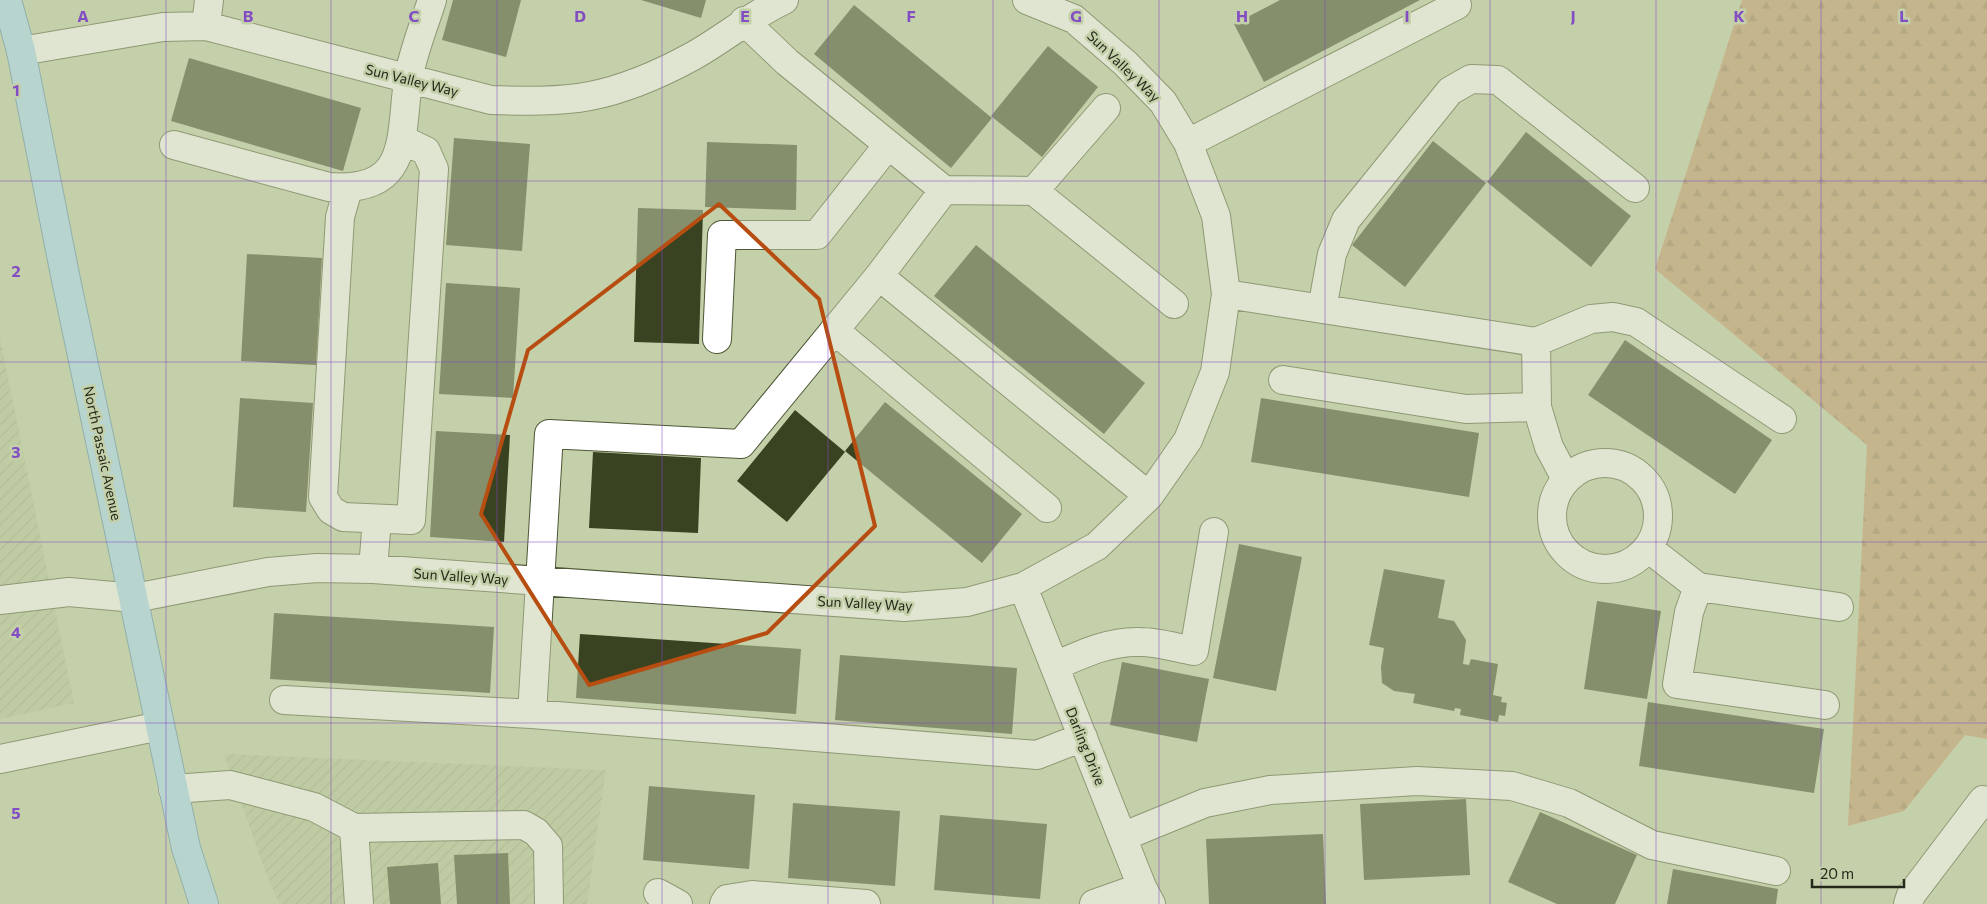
<svg xmlns="http://www.w3.org/2000/svg" width="1987" height="904" font-family="Commissioner,sans-serif">
<style>
.industrial{fill:url(#industrial-furrows)}
.forest{fill:url(#forest-firs)}
.building{fill:#394221}
.lines{fill:none;stroke-linecap:round;stroke-linejoin:round}
.minor-casing{stroke:#4e5736;stroke-width:30}
.major-casing{stroke:#538aac;stroke-width:30}
.minor{stroke:#fff;stroke-width:28}
.major{stroke:#a7d9fc;stroke-width:28}
.marked{fill:none;stroke:#b74d10;stroke-width:4;stroke-linejoin:round}
.grid{fill:none;stroke:#834dc4;stroke-width:1;stroke-opacity:0.55}
.labels{text-anchor:middle;dominant-baseline:central;stroke-width:5;stroke-linejoin:round;paint-order:stroke}
.street-label{font-size:14px;fill:#25291b;stroke:#c4d0a9}
.grid-label{font-size:16px;text-anchor:middle;font-weight:bold;fill:#834dc4;stroke:#c4d0a9;stroke-width:5;stroke-linejoin:round;paint-order:stroke}
</style>
<defs>
<pattern id="industrial-furrows" width="10" height="10" patternUnits="userSpaceOnUse" patternTransform="scale(1.25)"><rect width="10" height="10" fill="#b9c699"/><path d="M-1 1l2-2M0 10L10 0M9 11l2-2" fill="none" stroke="#9faa83"/></pattern>
<pattern id="forest-firs" width="22" height="20" patternUnits="userSpaceOnUse" patternTransform="scale(1.25)"><rect width="22" height="20" fill="#c6956a"/><path d="M5 1l3.5 6h-7zM16 11l3.5 6h-7z" fill="#a17a56"/></pattern>
</defs>
<rect width="100%" height="100%" fill="#c4d0a9"/>
<path class="industrial" d="M0,338L74,703L0,719Z
M224,754L606,770L587,904H280L268,879Z"/>
<path class="forest" d="M1742,0H1987V739L1965,735L1904,811L1848,826L1867,445L1655,269Z"/>
<path class="building" d="M453,0H521L506,57L442,40Z
M641,0H706L701,18Z
M1280,0H1420L1264,82L1234,24Z
M854,5L992,118L951,168L814,54Z
M1048,46L1098,87L1042,157L991,116Z
M189,58L361,108L343,171L171,121Z
M1526,132L1631,216L1591,267L1487,182Z
M454,138L530,144L522,251L446,245Z
M1433,141L1486,183L1405,287L1352,245Z
M707,142L797,145L796,210L705,207Z
M638,208L703,210L699,344L634,342Z
M976,245L1145,383L1104,434L934,296Z
M247,254L322,258L316,365L241,361Z
M446,283L520,288L513,398L439,394Z
M1625,340L1772,440L1735,494L1588,395Z
M240,398L313,403L306,512L233,507Z
M1261,398L1479,433L1469,497L1251,462Z
M885,402L1022,514L982,563L845,451Z
M795,410L845,452L787,522L737,481Z
M436,431L510,435L504,542L430,537Z
M593,452L701,458L698,533L589,528Z
M1239,544L1302,557L1276,691L1213,678Z
M1384,569L1445,580L1438,618L1454,621L1466,640L1463,664L1469,665L1471,659L1498,664L1493,695L1502,697L1501,702L1507,703L1505,716L1499,715L1498,722L1460,715L1461,709L1455,708L1454,711L1413,703L1415,694L1394,691L1382,683L1381,667L1384,648L1369,645Z
M1597,601L1661,611L1647,699L1584,689Z
M274,613L494,627L490,693L270,679Z
M580,634L801,649L796,714L576,698Z
M840,655L1017,668L1012,734L835,720Z
M1122,662L1209,679L1197,742L1110,725Z
M1648,702L1824,729L1814,793L1639,766Z
M649,786L755,795L749,869L643,860Z
M1466,799L1470,875L1364,880L1360,804Z
M793,803L900,811L895,886L788,878Z
M1540,812L1637,855L1615,904H1557L1508,882Z
M940,815L1047,824L1040,899L934,890Z
M1323,834L1326,904H1209L1206,839Z
M508,853L510,904H457L454,855Z
M438,863L441,904H390L387,867Z
M1673,869L1778,889L1776,904H1667Z"/>
<g class="lines">
<defs>
<path id="minor" d="M206,26L209,0
M21,51L163,27L206,26L491,100C524,101 558,102 590,96C626,89 662,73 693,56C725,38 750,16 784,0
M1188,143L1457,5
M174,145L329,187C410,193 400,139 408,81C412,54 424,26 432,0
M348,189L340,217L323,497L331,510L343,517L411,520L434,169L426,151L403,140
M944,190L1034,191L1174,304
M1034,191L1106,108
M879,276L1149,496
M1226,294L1536,342
M1322,309L1332,254L1346,220L1450,91L1471,79L1498,80L1635,188
M834,330L1047,508
M717,339L722,235H817L888,145
M1283,380L1466,409L1537,407
M1552 516a53 53 0 1 1 106 0a53 53 0 1 1-106 0Z
M1566,479L1549,447L1537,407L1536,342L1591,319L1613,317L1636,322L1782,419
M1648,548L1698,587L1839,607
M373,569L377,519
M1023,587L1142,887L1151,904
M1698,587L1689,612L1677,684L1825,705
M0,600L69,592L135,598L268,572L317,568L373,569L904,607L967,602L1023,587L1097,546L1149,496L1188,440L1215,372L1226,294L1216,216L1188,143L1163,102L1125,63L1074,19L1027,0
M1055,666C1082,654 1109,641 1140,642C1158,642 1177,648 1194,651L1214,532
M284,700L532,714L1037,755L1083,737
M532,714L549,434L741,444L879,276L944,190L787,62L744,21
M0,759L160,726
M173,789L230,785L314,807L354,828L359,904
M354,828L524,825L536,832L548,846L549,904
M1122,837L1205,803L1270,790L1417,781L1512,786L1569,803L1652,845L1776,871
M658,893L678,904
M724,904L727,899L752,895L866,904
M1094,904L1142,887
M1908,904L1911,895L1983,800L1987,801"/>
<path id="major" d="M7,0L21,51L65,275L186,848L204,904"/>
</defs>
<use href="#minor" class="minor-casing"/>
<use href="#major" class="major-casing"/>
<use href="#minor" class="minor"/>
<use href="#major" class="major"/>
</g>
<path d="M0 0H1987V904H0ZM719,204L819,299L875,526L767,633L589,685L481,514L528,350Z" fill="#c4d0a9" fill-opacity=".55" fill-rule="evenodd"/>
<path class="marked" d="M719,204L819,299L875,526L767,633L589,685L481,514L528,350Z"/>
<path class="grid" d="M166,0V904M331,0V904M497,0V904M662,0V904M828,0V904M993,0V904M1159,0V904M1325,0V904M1490,0V904M1656,0V904M1821,0V904M0,181H1987M0,362H1987M0,542H1987M0,723H1987"/>
<g class="labels">
<g class="street-label">
<text transform="translate(1124 66) rotate(44)">Sun Valley Way</text>
<text transform="translate(412 80) rotate(14)">Sun Valley Way</text>
<text transform="translate(103 453) rotate(78)">North Passaic Avenue</text>
<text transform="translate(461 576) rotate(4)">Sun Valley Way</text>
<text transform="translate(865 603) rotate(3)">Sun Valley Way</text>
<text transform="translate(1086 746) rotate(68)">Darling Drive</text>
</g>
</g>
<g class="grid-label">
<text x="83" y="22">A</text>
<text x="248" y="22">B</text>
<text x="414" y="22">C</text>
<text x="580" y="22">D</text>
<text x="745" y="22">E</text>
<text x="911" y="22">F</text>
<text x="1076" y="22">G</text>
<text x="1242" y="22">H</text>
<text x="1407" y="22">I</text>
<text x="1573" y="22">J</text>
<text x="1739" y="22">K</text>
<text x="1904" y="22">L</text>
<text x="16" y="96">1</text>
<text x="16" y="277">2</text>
<text x="16" y="458">3</text>
<text x="16" y="638">4</text>
<text x="16" y="819">5</text>
</g>
<path d="M1812 879v8h92v-8" fill="none" stroke="#25291b" stroke-width="2.5"/>
<text x="1820" y="879" font-size="15" fill="#25291b" stroke="#c4d0a9" stroke-width="4" paint-order="stroke">20 m</text>
</svg>
